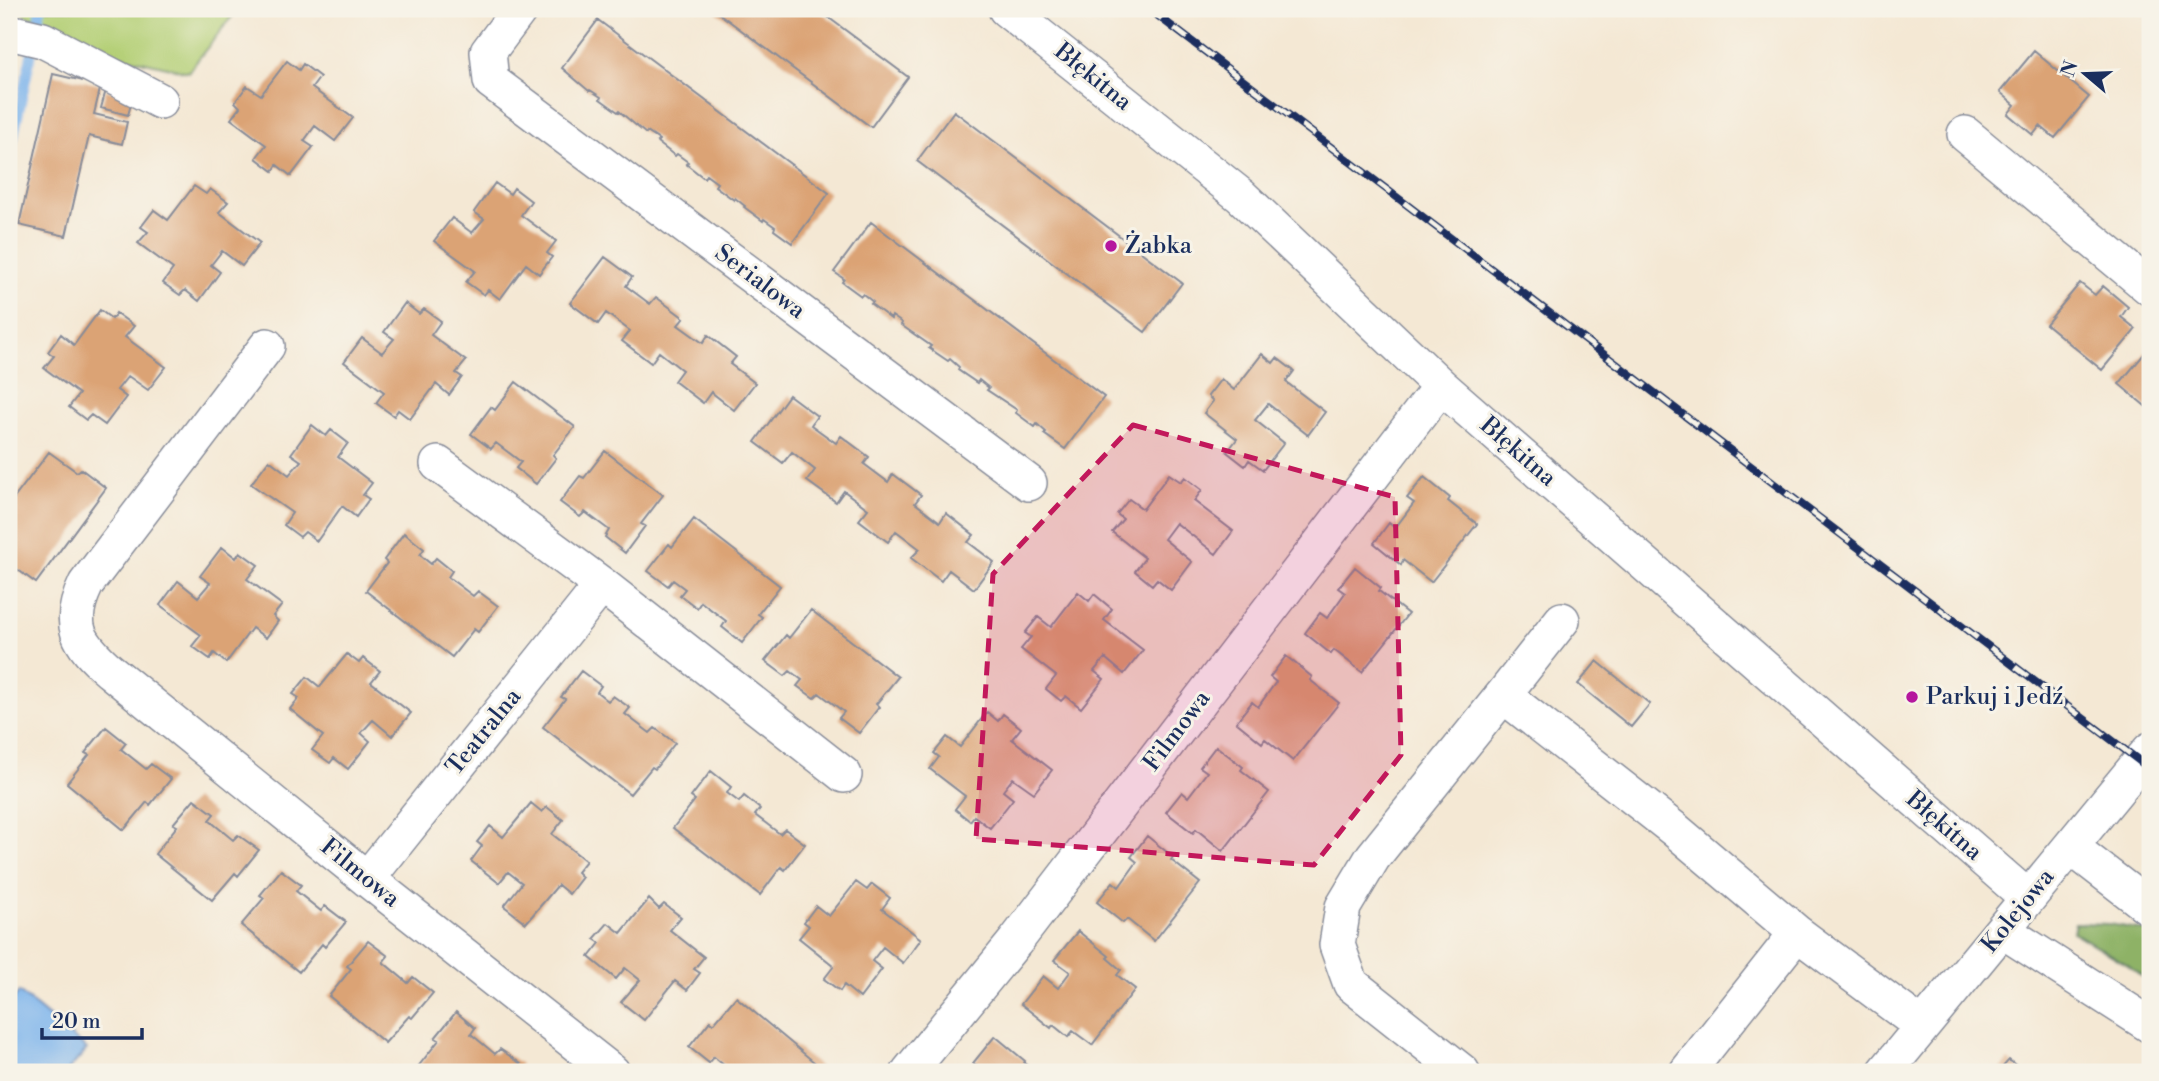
<svg xmlns="http://www.w3.org/2000/svg" width="2159" height="1081" font-family="'Libre Bodoni',serif">
<style>
.green{fill:#b3cf75;stroke:#677f6a;stroke-width:2}
.forest{fill:#8eb266;stroke:#547062;stroke-width:2}
.water{fill:#7db4ec;stroke:#4c72a5;stroke-width:2}
.lines{fill:none;stroke-linecap:round;stroke-linejoin:round}
.stream{stroke:#7db4ec;stroke-width:10}
.building{fill:#dba375}
.minor-casing{stroke:#888c99;stroke-width:38}
.minor{stroke:#fff;stroke-width:35}
.rail-casing{stroke:#1b2f5e;stroke-width:8}
.rail{stroke:#f7f3e8;stroke-width:5;stroke-dasharray:16;stroke-linecap:butt}
.marked{fill:#c2185b;fill-opacity:0.2;stroke:#c2185b;stroke-width:5;stroke-dasharray:14 9;stroke-linejoin:round}
.poi-dot{fill:#b5179e;stroke:#f7f3e8;stroke-width:2.5}
.labels{text-anchor:middle;dominant-baseline:central;stroke-width:6;stroke-linejoin:round;paint-order:stroke}
.street-label{font-size:24px;fill:#1b2f5e;stroke:#f7f3e8}
.poi-label{font-size:24px;fill:#1b2f5e;stroke:#f7f3e8;text-anchor:start}
</style>
<rect width="100%" height="100%" fill="#f7f3e8"/>
<filter id="ink" filterUnits="userSpaceOnUse"><feTurbulence type="fractalNoise" baseFrequency=".0143" numOctaves="2"/><feDisplacementMap in="SourceGraphic" scale="14" xChannelSelector="R" yChannelSelector="G"/><feConvolveMatrix kernelMatrix="1 2 1 2 8 2 1 2 1" color-interpolation-filters="sRGB"/></filter>
<filter id="wash" filterUnits="userSpaceOnUse"><feTurbulence type="fractalNoise" baseFrequency=".00686" numOctaves="4" result="noise"/><feDisplacementMap in="SourceGraphic" scale="28" xChannelSelector="R" yChannelSelector="G"/><feGaussianBlur stdDeviation="1.57" result="paint"/><feColorMatrix in="noise" values="0 0 0 0 0 0 0 0 0 0 0 0 0 0 0 0 0 1.4 0 .05"/><feComposite in="paint" operator="in"/></filter>
<g filter="url(#wash)">
<rect width="100%" height="100%" fill="#f4e8d4"/>
<path class="green" d="M18,9H238L188,72L90,49L47,21L26,16Z"/>
<path class="forest" d="M2075,923L2109,924L2150,931V983L2128,965L2073,932Z"/>
<path class="water" d="M19,992L87,1049L67,1072H9V1004Z"/>
<g class="lines">
<path class="stream" d="M9,158L41,9"/>
</g>
<g id="blocks">
<path class="building" d="M713,9H817L908,77L871,127Z
M598,20L829,193L792,243L774,230L775,227L764,219L763,221L744,207L745,206L735,198L734,200L715,186L717,183L706,175L704,178L686,164L688,162L677,154L675,156L657,142L659,140L647,132L646,134L619,111L618,112L600,99L601,97L590,90L589,91L562,68Z
M2034,51L2089,97L2055,138L2040,126L2033,135L2008,114L2015,105L2000,92Z
M287,61L299,70L303,64L320,77L312,88L353,118L335,141L315,126L304,141L313,147L291,176L277,165L273,171L256,158L266,145L231,119L240,107L235,102L247,86L261,95Z
M53,74L101,85L94,114L127,122L122,144L89,136L66,236L19,225Z
M106,90L133,97L128,115L101,108Z
M954,111L1182,283L1145,332L917,161Z
M495,183L510,194L514,188L531,201L521,215L556,241L547,253L552,257L539,274L526,264L500,299L488,290L484,295L466,282L475,271L434,241L452,218L472,233L484,219L474,212Z
M194,186L206,194L210,189L228,202L219,212L260,243L242,266L222,251L211,265L220,272L199,301L185,290L180,295L163,283L173,269L138,243L148,232L141,227L154,210L168,220Z
M871,222L1104,397L1065,449L1044,434L1046,432L1037,424L1035,427L1016,413L1017,410L987,390L989,388L979,380L977,383L958,370L959,367L950,359L948,361L929,348L931,346L901,325L902,323L892,316L891,319L871,304L873,302L863,294L861,296L842,282L844,279L834,272Z
M605,257L632,277L626,286L650,304L656,297L684,318L678,325L703,343L708,335L736,357L730,364L755,383L734,410L711,392L703,403L674,381L682,370L659,352L651,363L622,341L630,331L606,313L598,324L570,303Z
M2080,283L2095,295L2103,286L2128,307L2121,317L2136,329L2102,370L2046,324Z
M405,303L419,314L424,309L441,321L431,335L466,361L456,373L462,377L449,395L436,384L410,419L398,410L394,416L376,403L384,392L344,362L362,338L382,353L394,339L384,332Z
M100,310L112,319L116,313L134,326L125,337L166,367L148,390L128,376L117,390L126,397L105,425L91,415L86,420L69,407L79,394L44,368L54,356L48,352L61,334L74,345Z
M2150,347V410L2119,384Z
M1262,354L1273,363L1277,358L1294,371L1286,382L1325,412L1308,435L1268,404L1255,420L1284,443L1263,470L1249,460L1245,466L1227,452L1237,439L1204,413L1213,401L1208,396L1221,379L1234,390Z
M516,382L575,427L553,455L556,458L536,484L516,468L521,462L496,443L491,449L471,434L491,407L495,410Z
M789,395L817,416L811,425L836,443L841,436L869,457L864,464L888,482L893,474L921,495L915,503L940,522L946,513L974,535L968,542L994,562L974,589L949,570L941,581L911,558L920,549L896,531L888,542L859,520L868,509L844,491L836,502L807,481L815,470L792,452L783,463L755,442Z
M312,425L326,436L331,430L348,443L338,457L372,483L363,495L369,499L356,517L342,506L317,541L305,532L300,537L284,525L292,513L251,484L269,460L289,475L301,461L291,454Z
M605,451L663,495L641,524L645,526L625,553L605,537L609,530L585,512L580,517L560,502L580,476L584,478Z
M49,452L77,472L81,469L106,488L36,583L10,564L13,560L9,557V505Z
M1169,474L1181,482L1185,477L1202,490L1194,501L1233,531L1216,554L1176,523L1164,539L1192,562L1171,590L1157,579L1152,585L1135,571L1145,558L1112,532L1123,519L1117,514L1129,499L1143,509Z
M1424,477L1450,498L1448,501L1477,524L1431,582L1403,560L1401,565L1374,543L1389,523L1395,528L1414,503L1407,498Z
M694,519L780,586L758,614L762,617L742,643L722,627L726,621L701,602L697,608L680,595L685,589L673,580L668,586L648,571L669,544L672,547Z
M404,533L424,549L420,555L431,564L436,558L452,571L448,577L473,596L478,591L498,606L478,632L474,629L452,657L366,591L387,563L384,560Z
M222,547L236,558L240,552L258,565L247,579L282,605L273,616L278,621L266,638L252,628L226,663L214,653L210,659L192,646L201,635L160,605L178,581L198,597L210,583L200,576Z
M1355,567L1381,588L1379,591L1408,614L1362,672L1334,650L1331,654L1305,633L1320,613L1327,618L1345,593L1338,588Z
M1078,592L1089,601L1094,594L1112,609L1104,620L1143,650L1124,674L1105,658L1094,671L1104,679L1081,708L1066,696L1061,701L1046,689L1056,676L1021,649L1031,637L1025,633L1038,617L1051,627Z
M811,610L898,677L876,704L879,707L859,733L839,718L844,712L819,693L814,698L797,686L802,680L790,671L785,676L765,661L786,635L789,638Z
M347,654L359,663L363,658L380,671L371,682L411,713L392,736L373,720L361,733L370,741L348,769L334,758L330,763L312,750L323,736L290,709L299,698L293,694L307,677L320,687Z
M1286,656L1312,677L1310,680L1339,703L1293,761L1265,739L1262,743L1236,722L1252,702L1258,707L1276,682L1270,677Z
M1597,661L1650,704L1631,727L1578,684Z
M581,671L601,686L597,692L608,701L613,696L630,708L625,714L650,733L655,728L675,743L655,769L652,767L630,794L543,727L565,699L561,697Z
M987,712L998,721L1003,714L1021,728L1012,739L1052,770L1034,793L1013,778L1003,791L1013,799L990,828L974,816L970,821L955,809L965,796L930,769L939,757L934,753L947,737L960,747Z
M106,727L126,743L121,749L146,769L151,764L171,779L150,805L147,802L124,830L67,783L89,755L85,753Z
M1216,746L1243,767L1241,770L1269,792L1223,851L1196,829L1193,833L1166,812L1182,792L1188,797L1207,772L1200,767Z
M711,771L731,787L727,793L739,802L744,796L760,809L755,815L780,834L785,829L805,844L785,870L781,867L760,895L673,828L695,800L691,797Z
M194,799L214,814L209,820L233,840L238,835L259,850L238,876L235,873L212,900L155,854L177,826L173,824Z
M531,803L542,812L547,807L563,820L552,834L586,861L577,872L582,877L569,894L558,885L526,923L504,906L522,883L508,872L499,883L471,861L482,846L477,842L490,826L503,837Z
M1147,836L1173,857L1171,860L1200,883L1154,941L1127,919L1123,923L1097,902L1113,882L1119,887L1137,862L1131,857Z
M281,870L301,885L296,891L321,911L325,906L346,922L325,947L322,944L299,972L241,925L264,898L260,895Z
M856,882L867,890L872,884L890,898L882,909L921,939L903,963L883,947L872,961L882,969L860,998L844,985L840,991L824,979L834,966L799,938L809,926L804,922L816,906L829,916Z
M649,899L659,909L664,904L681,917L670,930L704,957L694,969L700,973L687,990L675,981L644,1020L621,1002L640,980L625,968L616,979L589,957L600,943L594,939L608,923L621,933Z
M1078,931L1109,956L1107,958L1121,970L1117,975L1135,989L1092,1045L1073,1031L1068,1037L1053,1025L1051,1028L1021,1004L1043,976L1058,988L1070,972L1054,960Z
M368,941L388,956L383,962L408,983L413,977L433,993L412,1018L409,1016L385,1043L329,996L351,969L347,966Z
M736,997L820,1067L815,1072H732L714,1057L709,1063L689,1047L710,1021L713,1024Z
M456,1012L475,1028L471,1034L495,1054L500,1049L521,1064L514,1072H422L417,1068L439,1040L435,1038Z
M995,1036L1025,1061L1024,1063L1035,1072H984L973,1063Z
M2009,1060L2024,1072H1998Z"/>
</g>
</g>
<g filter="url(#ink)">
<use href="#blocks" fill-opacity="0" stroke="#888c99" stroke-width="2"/>
<g class="lines">
<defs>
<path id="minor" d="M520,9L488,52L491,81L1029,483
M1006,9L1241,196L1441,386L2028,898
M9,32L43,40L160,101
M1965,134L2150,288
M267,346L86,584C66,625 78,643 110,671L367,879L612,1072
M438,464L602,585L844,775
M1562,620L1503,695L1674,829L1797,933L1922,1026
M2071,847L2150,908
M367,879L602,585
M2002,930L2150,1025
M909,1072L1015,942L1441,386
M1462,1072L1351,984L1337,945L1343,907L1373,857L1503,695
M1687,1072L1797,933
M1885,1072L2150,750"/>
</defs>
<use href="#minor" class="minor-casing"/>
<use href="#minor" class="minor"/>
<defs>
<path id="rail" d="M1149,9L2150,769"/>
</defs>
<use href="#rail" class="rail-casing"/>
<use href="#rail" class="rail"/>
</g>
</g>
<path class="marked" d="M1133,425L1395,497L1401,755L1314,865L976,839L993,574Z"/>
<g class="poi-dot">
<circle cx="1111" cy="246" r="7"/>
<circle cx="1912" cy="697" r="7"/>
</g>
<g class="labels">
<g class="street-label">
<text transform="translate(1093 77) rotate(39)">Błękitna</text>
<text transform="translate(760 282) rotate(37)">Serialowa</text>
<text transform="translate(1518 452) rotate(41)">Błękitna</text>
<text transform="translate(1177 731) rotate(-53)">Filmowa</text>
<text transform="translate(484 732) rotate(-51)">Teatralna</text>
<text transform="translate(1944 826) rotate(41)">Błękitna</text>
<text transform="translate(360 873) rotate(39)">Filmowa</text>
<text transform="translate(2018 911) rotate(-51)">Kolejowa</text>
</g>
<g class="poi-label">
<text x="1125" y="246">Żabka</text>
<text x="1926" y="697">Parkuj i Jedź</text>
</g>
</g>
<rect width="2159" height="1081" fill="none" stroke="#f7f3e8" stroke-width="35"/>
<g transform="translate(2085 74) rotate(289)" stroke="#f7f3e8" stroke-width="5" paint-order="stroke">
<path d="M0-5L12 26L0 18L-12 26Z" fill="#1b2f5e"/>
<text y="-10" font-size="19" font-weight="bold" text-anchor="middle" fill="#1b2f5e">N</text>
</g>
<path d="M42 1028v10h100v-10" fill="none" stroke="#1b2f5e" stroke-width="3.5"/>
<text x="52" y="1028" font-size="21" fill="#1b2f5e" stroke="#f7f3e8" stroke-width="5" paint-order="stroke">20 m</text>
</svg>
